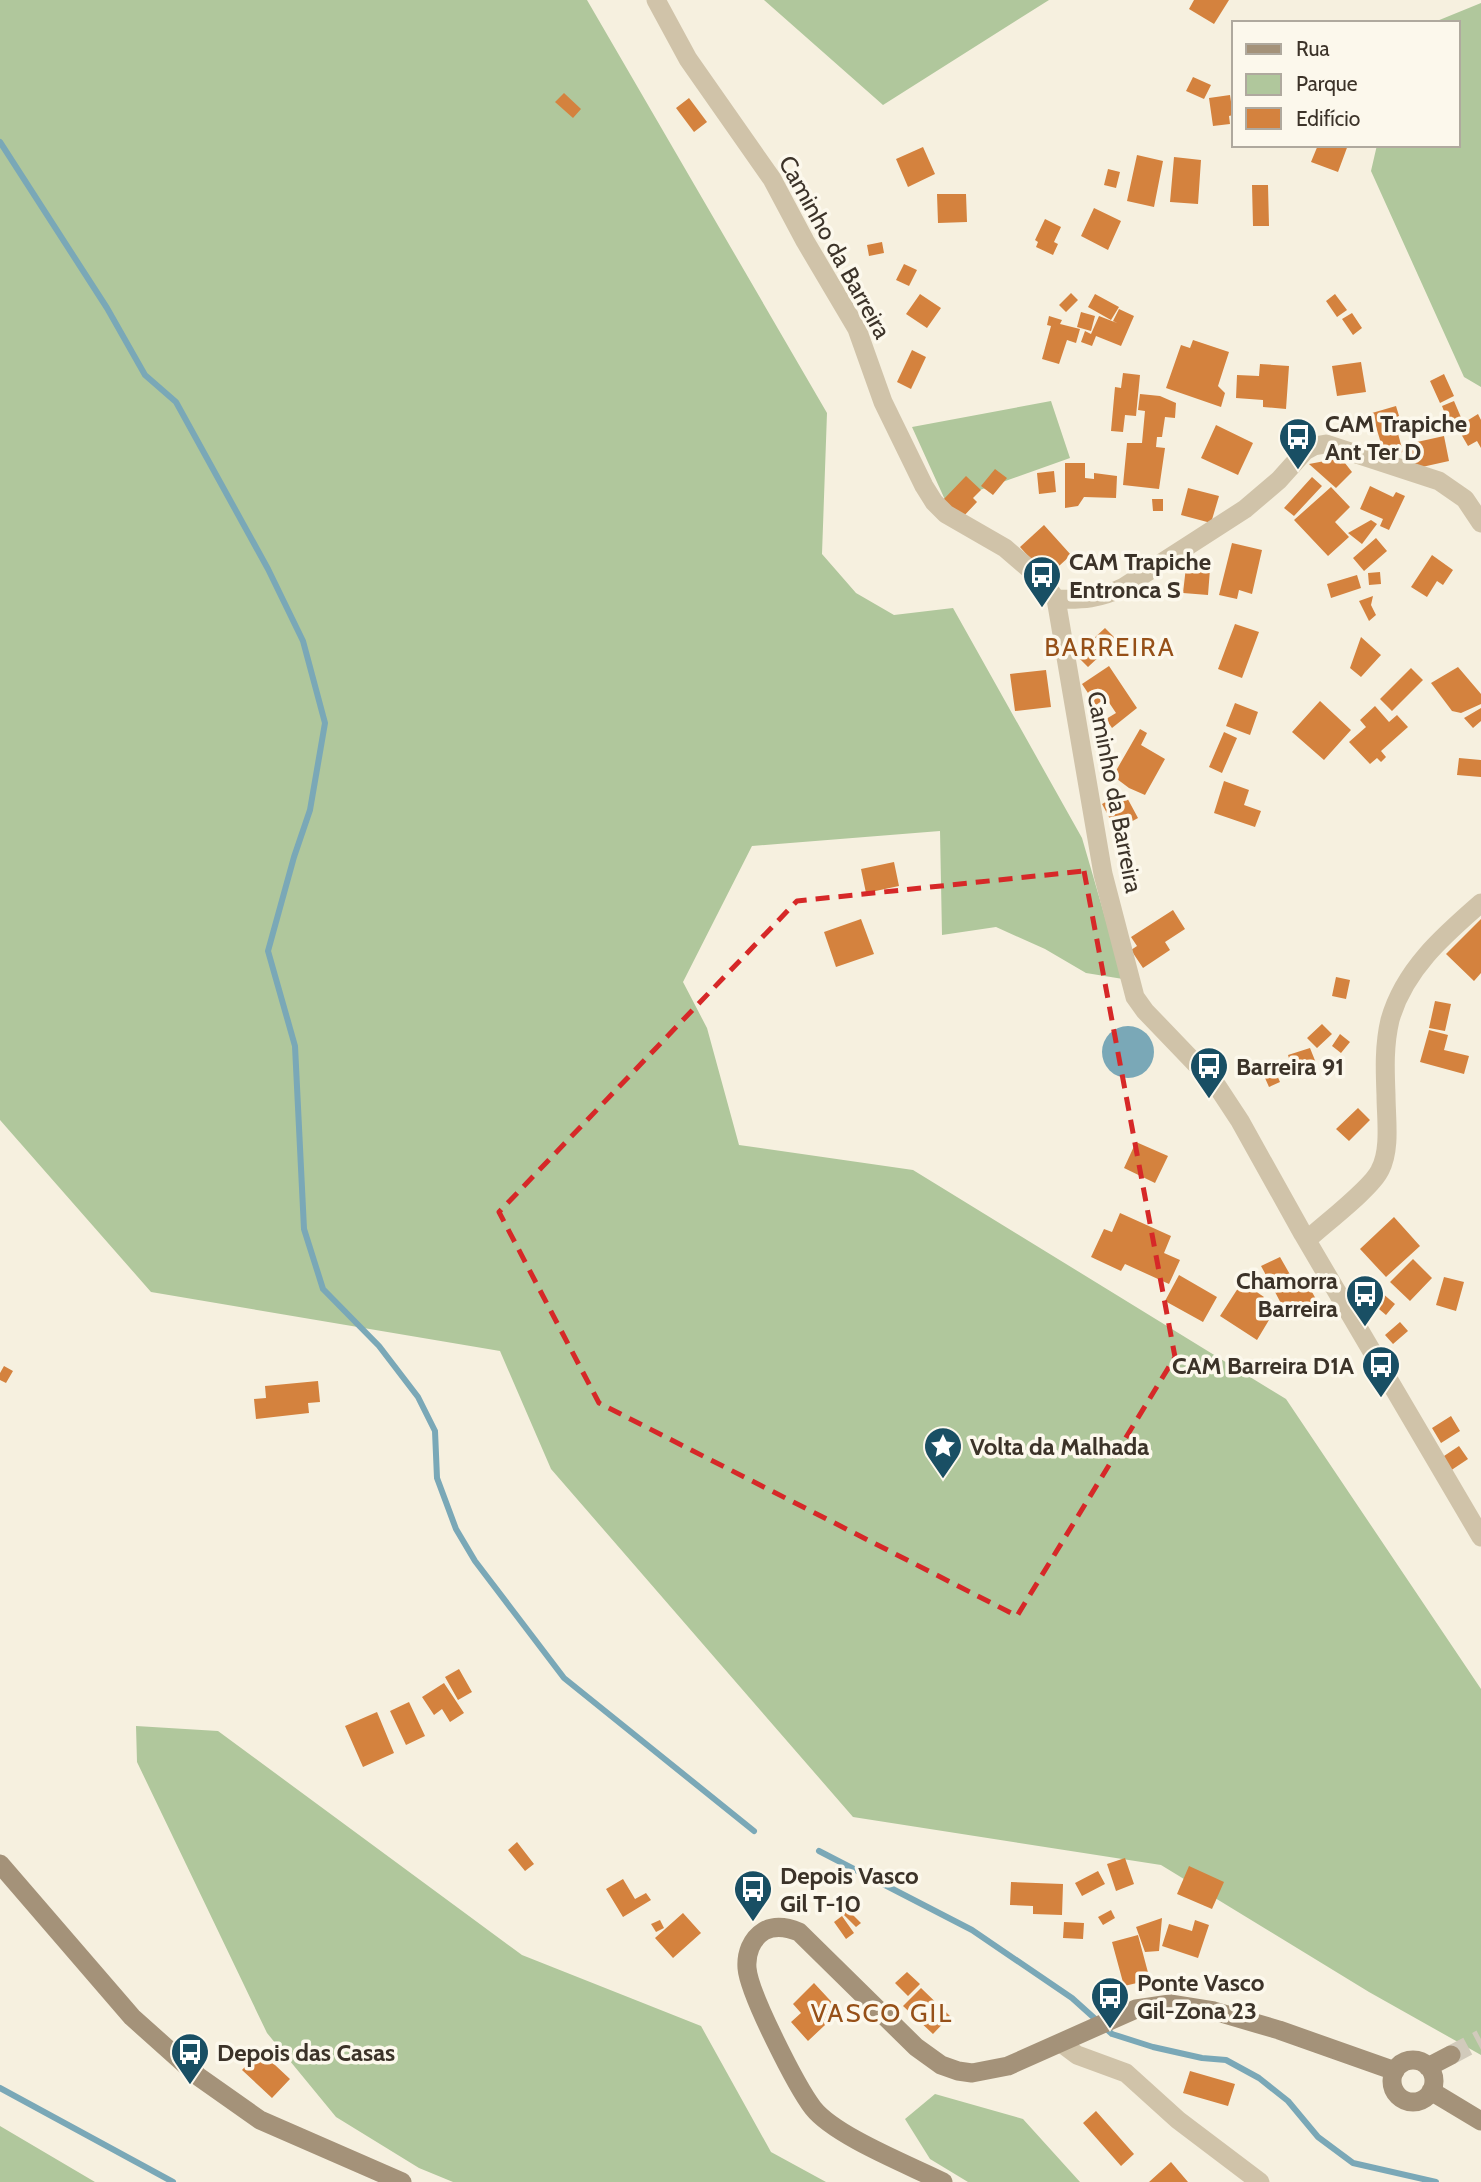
<svg xmlns="http://www.w3.org/2000/svg" width="1481" height="2182" font-family="Cabin,sans-serif">
<style>
.green{fill:#b0c79c}
.water{fill:#7aa8b7}
.lines{fill:none;stroke-linecap:round;stroke-linejoin:round}
.stream{stroke:#7aa8b7;stroke-width:6}
.building{fill:#d4823e}
.secondary-tunnel{stroke:#d1cabb;stroke-width:19;stroke-dasharray:19 10;stroke-linecap:butt}
.minor{stroke:#d0c3a9;stroke-width:19}
.secondary{stroke:#a49279;stroke-width:19}
.marked{fill:none;stroke:#d62828;stroke-width:5;stroke-dasharray:14 9;stroke-linejoin:round}
.labels{text-anchor:middle;dominant-baseline:central;stroke-width:7;stroke-linejoin:round;paint-order:stroke}
.street-label{font-size:24px;fill:#3c3329;stroke:#fcf8ec}
.poi-label{font-size:24px;font-weight:bold;fill:#3c3329;stroke:#fcf8ec;text-anchor:start}
.neighbourhood-label{font-size:26px;letter-spacing:2px;fill:#965018;stroke:#fcf8ec}
</style>
<rect width="100%" height="100%" fill="#f6f0df"/>
<path class="green" d="M0,0H587L827,413L822,554L856,593L894,615L953,608L1082,838L1123,979L1086,973L1045,949L996,927L942,935L940,831L752,846L683,982L707,1028L739,1145L913,1170L1286,1399L1481,1689V2055L1369,1992L1161,1865L853,1817L551,1469L500,1351L151,1292L0,1120Z
M764,0H1049L883,105Z
M1481,3V387L1464,377L1371,171L1377,145H1458V23H1432Z
M1051,401L1070,458L946,502L912,427Z
M136,1726L218,1731L522,1955L701,2026L771,2152L826,2182H453L419,2168L336,2117L267,2033L137,1762Z
M935,2094L1023,2119L1080,2182H968L930,2159L905,2119Z
M0,2126L95,2182H0Z"/>
<path class="water" d="M1102 1052a26 26 0 1 1 52 0a26 26 0 1 1-52 0Z"/>
<g class="lines">
<path class="stream" d="M0,142L107,308L145,375L176,402L268,569L303,641L325,723L310,810L294,857L268,951L295,1046L304,1229L323,1289L379,1346L418,1397L435,1431L437,1478L456,1529L475,1561L564,1678L754,1831
M819,1851L972,1930L1072,1998L1112,2034L1153,2047L1202,2058L1226,2060L1259,2078L1288,2101L1318,2137L1353,2163L1436,2182
M0,2088L173,2182"/>
</g>
<path class="building" d="M1194,0H1229L1214,24L1189,9Z
M1193,77L1211,85L1204,99L1186,91Z
M564,93L581,109L573,118L555,102Z
M1230,95L1233,115L1229,116L1230,124L1213,126L1209,98Z
M689,98L707,122L694,132L676,108Z
M1318,145H1348L1338,172L1311,162Z
M923,147L935,174L908,187L896,159Z
M1137,155L1163,161L1154,207L1127,201Z
M1174,157L1201,160L1198,204L1170,202Z
M1108,169L1120,172L1116,188L1104,185Z
M1252,185H1268L1269,226H1253Z
M937,194H966L967,222L938,223Z
M1094,208L1121,221L1108,250L1081,236Z
M1045,219L1061,227L1054,242L1058,244L1053,255L1036,247L1038,242L1035,240Z
M882,242L884,253L869,256L867,245Z
M904,264L917,270L909,286L896,280Z
M1071,293L1078,300L1066,312L1059,305Z
M920,294L941,308L927,328L906,314Z
M1095,294L1119,307L1111,320L1088,307Z
M1335,294L1347,310L1337,317L1326,301Z
M1119,309L1134,316L1121,346L1096,336L1092,346L1081,342L1085,331L1091,334L1099,316L1117,323L1113,321Z
M1081,312L1095,316L1091,331L1077,327Z
M1352,313L1362,328L1353,335L1342,319Z
M1049,316L1062,320L1060,324L1080,329L1076,343L1067,340L1059,364L1042,359L1051,326L1047,325Z
M1193,340L1229,352L1218,386L1225,393L1221,407L1166,388L1181,345L1190,348Z
M912,350L926,357L911,389L897,382Z
M1361,362L1366,392L1337,396L1332,366Z
M1260,364L1289,366L1286,409L1263,407V400L1236,398L1237,375L1259,376Z
M1123,373L1140,375L1136,416L1125,415L1123,432L1111,431L1115,387L1121,388Z
M1444,374L1454,396L1440,403L1430,381Z
M1140,394L1160,396L1176,403L1175,418L1165,417L1162,437H1157L1156,447L1165,448L1159,489L1123,485L1127,443H1142L1145,411L1138,410Z
M1454,401L1463,422L1450,427L1442,406Z
M1396,406L1403,429L1397,430L1403,452L1385,457L1372,413Z
M1478,414L1481,420V448L1477,441L1468,446L1457,427Z
M1216,425L1253,443L1238,475L1201,458Z
M1444,436L1449,461L1413,469L1408,444Z
M1341,458L1352,472L1336,488L1309,464Z
M1065,463H1085V478L1094,479V473L1117,476L1116,498L1084,497L1078,506L1065,508Z
M995,469L1007,478L993,495L981,486Z
M1054,471L1056,492L1039,494L1037,473Z
M966,476L981,490L973,498L977,502L961,519L942,501Z
M1312,477L1322,486L1294,516L1284,508Z
M1370,486L1393,497L1396,492L1405,496L1389,530L1380,526L1383,519L1360,509Z
M1331,487L1350,507L1335,522L1349,537L1328,556L1294,520Z
M1188,488L1219,496L1211,523L1181,515Z
M1152,499H1163V511H1153Z
M1371,520L1377,524L1362,544L1348,533Z
M1044,525L1071,555L1047,577L1020,547Z
M1376,538L1387,551L1364,571L1353,558Z
M1232,543L1262,550L1252,594L1239,590L1237,599L1219,595Z
M1432,555L1453,570L1443,585L1437,581L1427,597L1411,587Z
M1186,567L1210,569L1208,595L1183,593Z
M1380,572L1381,584L1369,585L1368,573Z
M1357,575L1361,588L1331,598L1327,584Z
M1373,596L1371,605L1376,615L1369,621L1359,601Z
M1235,624L1259,632L1242,678L1218,669Z
M1105,628L1117,640L1088,667L1076,655Z
M1361,637L1381,655L1361,677L1350,668Z
M1109,666L1137,708L1112,728L1106,719L1116,713L1106,698L1096,705L1082,684Z
M1458,667L1481,694V704L1461,713L1452,711L1431,683Z
M1411,668L1423,680L1392,711L1380,699Z
M1046,670L1051,707L1015,711L1010,674Z
M1320,701L1351,730L1324,760L1292,732Z
M1235,703L1258,712L1250,735L1226,726Z
M1375,706L1389,722L1397,715L1408,727L1381,751L1386,757L1381,762L1377,758L1370,764L1349,742L1366,727L1360,720Z
M1481,708V721L1473,728L1464,718Z
M1140,729L1147,733L1141,745L1165,759L1145,795L1129,788L1113,776Z
M1224,732L1237,738L1222,773L1209,767Z
M1459,758L1481,760V777L1457,775Z
M1224,781L1249,790L1244,805L1261,811L1255,827L1214,813Z
M1124,792L1138,818L1116,830L1102,804Z
M894,862L899,886L866,893L861,869Z
M1173,910L1185,929L1165,942L1170,950L1143,968L1131,950L1137,946L1131,937Z
M861,919L874,954L836,967L824,932Z
M1481,919V973L1474,981L1446,954Z
M1336,977L1350,980L1346,999L1332,996Z
M1435,1001L1451,1004L1445,1031L1429,1028Z
M1322,1024L1332,1034L1317,1048L1307,1038Z
M1429,1030L1448,1035L1444,1050L1469,1056L1464,1074L1420,1062Z
M1340,1034L1350,1042L1341,1053L1332,1046Z
M1310,1048L1316,1063L1293,1071L1288,1055Z
M1276,1073L1280,1082L1269,1087L1265,1078Z
M1358,1108L1370,1120L1349,1141L1336,1129Z
M1136,1142L1168,1156L1155,1183L1124,1168Z
M1120,1213L1171,1236L1164,1253L1180,1260L1169,1284L1125,1264L1121,1271L1091,1257L1104,1229L1112,1232Z
M1394,1217L1420,1246L1386,1277L1360,1249Z
M1280,1257L1292,1278L1273,1288L1261,1266Z
M1413,1259L1432,1278L1410,1301L1390,1282Z
M1302,1274L1322,1310L1304,1320L1298,1309L1287,1315L1274,1290Z
M1179,1275L1217,1297L1203,1322L1165,1301Z
M1444,1277L1464,1282L1456,1311L1436,1305Z
M1242,1282L1264,1297L1258,1306L1272,1315L1257,1340L1220,1316Z
M1382,1293L1395,1304L1386,1315L1373,1304Z
M1400,1322L1408,1331L1393,1344L1385,1335Z
M4,1366L13,1371L6,1383L0,1380V1373Z
M318,1381L320,1402L308,1403L309,1413L256,1419L254,1399L266,1398L265,1386Z
M1451,1416L1460,1431L1441,1443L1432,1428Z
M1459,1446L1468,1459L1450,1471L1441,1458Z
M459,1669L472,1692L458,1700L445,1677Z
M444,1683L464,1713L450,1722L442,1709L434,1715L422,1697Z
M409,1702L425,1736L406,1745L390,1711Z
M377,1712L394,1753L363,1767L345,1726Z
M517,1842L534,1864L525,1871L508,1850Z
M1125,1858L1134,1884L1116,1891L1107,1864Z
M1189,1866L1224,1882L1212,1909L1177,1894Z
M1098,1871L1105,1884L1082,1896L1075,1883Z
M623,1879L635,1899L646,1893L651,1900L623,1917L606,1889Z
M1011,1882L1063,1884L1062,1915L1033,1914V1906L1010,1905Z
M848,1910L861,1923L856,1927L843,1914Z
M1111,1910L1115,1918L1103,1925L1098,1917Z
M683,1913L701,1933L673,1958L655,1938Z
M842,1916L854,1933L846,1939L834,1922Z
M1162,1918L1159,1951L1145,1952L1136,1927Z
M660,1920L664,1928L656,1932L651,1924Z
M1195,1920L1209,1925L1198,1958L1162,1946L1169,1924L1192,1931Z
M1064,1922L1084,1923L1083,1939L1063,1938Z
M1138,1935L1150,1980L1124,1986L1112,1942Z
M907,1972L920,1984L908,1996L895,1983Z
M814,1983L840,2011L808,2041L791,2022L801,2013L793,2004Z
M921,1988L950,2016L933,2034L903,2006Z
M260,2051L290,2079L272,2098L242,2070Z
M1190,2071L1235,2084L1228,2106L1183,2093Z
M1096,2111L1134,2154L1121,2166L1083,2123Z
M1171,2162L1188,2182H1149Z"/>
<g class="lines">
<path class="secondary-tunnel" d="M1451,2055L1481,2039"/>
<path class="minor" d="M656,0L688,59L772,179L805,241L857,329L883,402L924,486L934,502L946,514L1005,548L1040,578L1056,599L1103,874L1135,997L1145,1011L1217,1086L1240,1121L1303,1234L1481,1537
M1056,599C1083,600 1099,599 1124,587L1245,509L1279,480L1305,451L1314,446L1326,444L1439,481L1465,499L1481,523
M1307,1240C1323,1225 1372,1188 1380,1170C1391,1149 1386,1118 1386,1095C1385,1070 1384,1045 1390,1020C1404,970 1443,936 1481,903
M1061,2043L1077,2055L1126,2073L1178,2120L1260,2182"/>
<path class="secondary" d="M0,1864L132,2017L199,2077L260,2120L402,2182
M1392 2081a21 21 0 1 1 42 0a21 21 0 1 1-42 0Z
M1428,2067L1451,2055
M1431,2091L1481,2121
M943,2182C909,2165 835,2136 813,2108C797,2087 749,1994 747,1968C746,1954 751,1939 764,1931C775,1925 787,1927 799,1932L916,2047L941,2065L958,2071L972,2073L1008,2066L1136,2009L1170,2004L1214,2011L1279,2030L1395,2071"/>
</g>
<path class="marked" d="M1084,871L1175,1357L1017,1616L599,1403L499,1212L797,901Z"/>
<defs>
<symbol id="bus-pin" viewBox="-11 -11 22 30"><path d="M0 17L-7.5 6A9.5 9.5 0 1 1 7.5 6Z" fill="#194f64" stroke="#fcf8ec"/><path d="M-5-6H5V4H4V6H2V4H-2V6H-4V4H-5ZM-3.5-4V0h7V-4ZM-3.5 1.2v1.5H-2V1.2ZM2 1.2v1.5H3.5V1.2Z" fill="#fff"/></symbol>
<symbol id="sight-pin" viewBox="-11 -11 22 30"><path d="M0 17L-7.5 6A9.5 9.5 0 1 1 7.5 6Z" fill="#194f64" stroke="#fcf8ec"/><path d="M0-6L1.8-2.2L6-1.7L2.9 1.2L3.7 5.4L0 3.3L-3.7 5.4L-2.9 1.2L-6-1.7L-1.8-2.2Z" fill="#fff"/></symbol>
</defs>
<g fill-rule="evenodd">
<use href="#bus-pin" x="1276" y="415" width="44" height="60"/>
<use href="#bus-pin" x="1020" y="553" width="44" height="60"/>
<use href="#bus-pin" x="1187" y="1044" width="44" height="60"/>
<use href="#bus-pin" x="1343" y="1272" width="44" height="60"/>
<use href="#bus-pin" x="1359" y="1343" width="44" height="60"/>
<use href="#sight-pin" x="921" y="1424" width="44" height="60"/>
<use href="#bus-pin" x="731" y="1867" width="44" height="60"/>
<use href="#bus-pin" x="1088" y="1974" width="44" height="60"/>
<use href="#bus-pin" x="168" y="2030" width="44" height="60"/>
</g>
<g class="labels">
<g class="street-label">
<text transform="translate(835 247) rotate(61)">Caminho da Barreira</text>
<text transform="translate(1115 792) rotate(79)">Caminho da Barreira</text>
</g>
<g class="poi-label">
<text x="1325" y="423">CAM Trapiche<tspan x="1325" dy="28">Ant Ter D</tspan></text>
<text x="1069" y="561">CAM Trapiche<tspan x="1069" dy="28">Entronca S</tspan></text>
<text x="1236" y="1066">Barreira 91</text>
<text x="1338" y="1280" text-anchor="end">Chamorra<tspan x="1338" dy="28">Barreira</tspan></text>
<text x="1354" y="1365" text-anchor="end">CAM Barreira D1A</text>
<text x="970" y="1446">Volta da Malhada</text>
<text x="780" y="1875">Depois Vasco<tspan x="780" dy="28">Gil T-10</tspan></text>
<text x="1137" y="1982">Ponte Vasco<tspan x="1137" dy="28">Gil-Zona 23</tspan></text>
<text x="217" y="2052">Depois das Casas</text>
</g>
<g class="neighbourhood-label">
<text x="1110" y="647">BARREIRA</text>
<text x="882" y="2013">VASCO GIL</text>
</g>
</g>
<rect x="1232" y="21" width="228" height="126" fill="#fcf8ec" stroke="#afa99e" stroke-width="2"/>
<rect x="1246" y="44" width="35" height="10" fill="#a49279" stroke="#afa99e" stroke-width="2"/>
<text x="1296" y="56" font-size="21" fill="#3c3329">Rua</text>
<rect x="1246" y="74" width="35" height="21" fill="#b0c79c" stroke="#afa99e" stroke-width="2"/>
<text x="1296" y="91" font-size="21" fill="#3c3329">Parque</text>
<rect x="1246" y="108" width="35" height="21" fill="#d4823e" stroke="#afa99e" stroke-width="2"/>
<text x="1296" y="126" font-size="21" fill="#3c3329">Edifício</text>
</svg>
